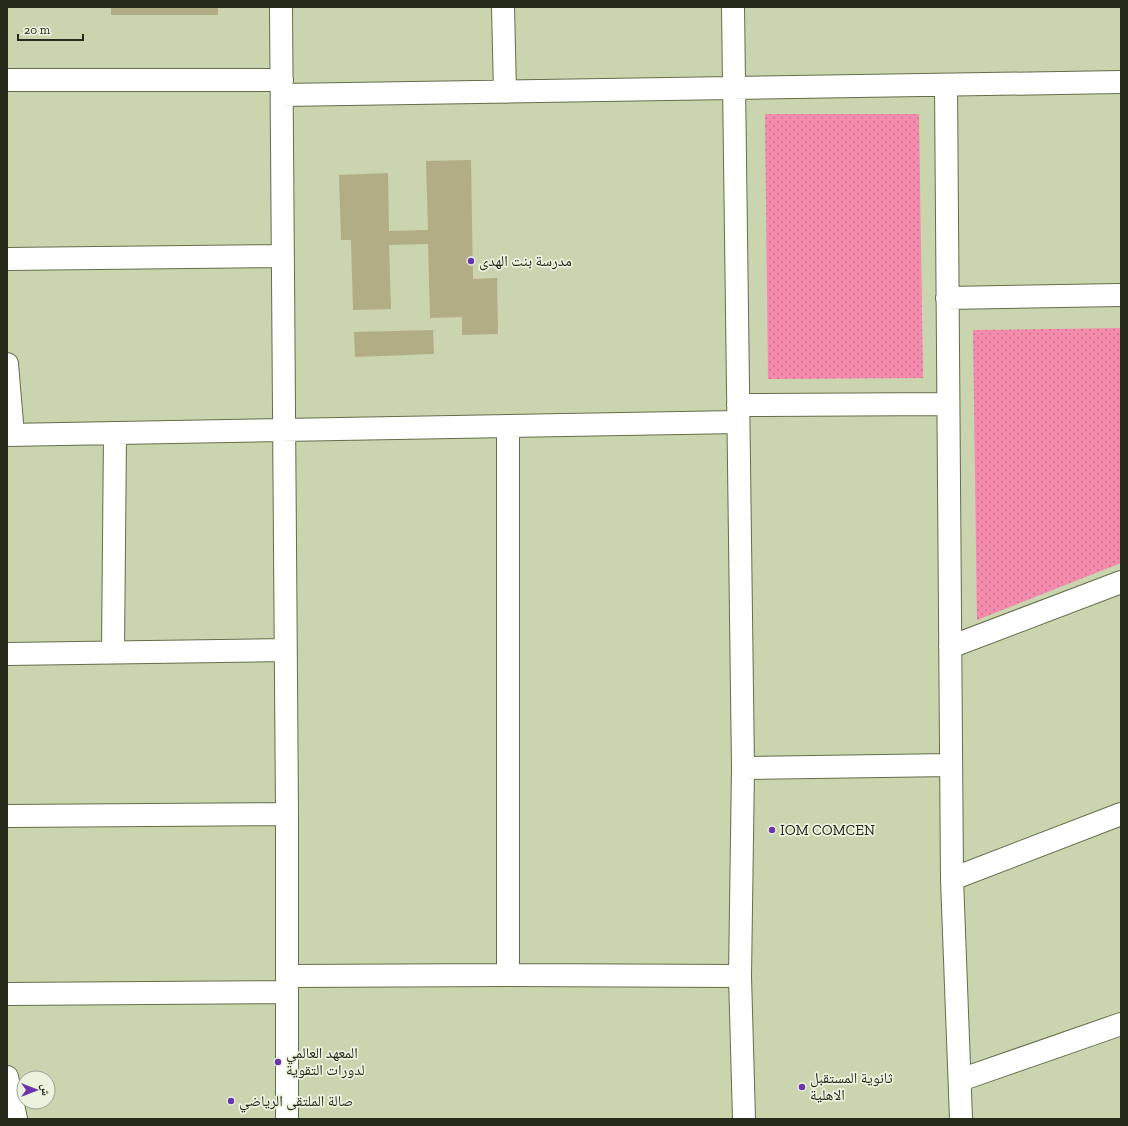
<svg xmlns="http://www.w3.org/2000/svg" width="1128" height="1126" font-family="'Zilla Slab','Noto Naskh Arabic',serif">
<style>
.garden{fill:url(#garden-dots)}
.building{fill:#b3ad86}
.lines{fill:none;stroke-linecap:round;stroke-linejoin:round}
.minor-casing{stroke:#656e4b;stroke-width:24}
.minor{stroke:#fff;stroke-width:22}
.poi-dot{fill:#6b35ac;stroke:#edf2df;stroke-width:1.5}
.labels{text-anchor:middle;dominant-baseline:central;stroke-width:3.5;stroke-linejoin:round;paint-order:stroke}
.poi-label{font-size:15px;fill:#262a1b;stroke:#edf2df;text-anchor:start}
</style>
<defs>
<pattern id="garden-dots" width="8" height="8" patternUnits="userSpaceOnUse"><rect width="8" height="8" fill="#f48bad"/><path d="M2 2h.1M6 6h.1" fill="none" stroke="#c5728c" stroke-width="1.8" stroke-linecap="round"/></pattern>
</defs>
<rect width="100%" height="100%" fill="#cad4ae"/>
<path class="garden" d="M919,114L923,378L768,379L765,114Z
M1121,328V563L977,620L973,330Z"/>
<path class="building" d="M111,7H218V15H111Z
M471,160L473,279L497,278L498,334L462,335V317L430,318L428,244L389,245L391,309L353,310L351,240H341L339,175L388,173L389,231L428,230L426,161Z
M433,330L434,354L355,357L354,332Z"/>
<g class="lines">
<defs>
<path id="minor" d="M281,7L287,814V1119
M503,7L505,92
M733,7L743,768L740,976L744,1119
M7,80H282
M946,85L952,879L961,1119
M282,95L1121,82
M7,259L282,256
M947,298L1121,295
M7,364L13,435
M738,405L948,404
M508,426V975
M7,435L738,422
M950,647L1121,582
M113,652L115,433
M7,654L285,650
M743,768L951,765
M7,816L287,814
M952,879L1121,814
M287,976L508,975L740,976
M7,994L287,992
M7,1077L16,1119
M960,1080L1121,1024"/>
</defs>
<use href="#minor" class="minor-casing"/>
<use href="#minor" class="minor"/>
</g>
<g class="poi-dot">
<circle cx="471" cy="261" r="4"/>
<circle cx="772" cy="830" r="4"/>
<circle cx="278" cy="1062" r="4"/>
<circle cx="802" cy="1087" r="4"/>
<circle cx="231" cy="1101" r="4"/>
</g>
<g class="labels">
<g class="poi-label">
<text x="479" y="261">مدرسة بنت الهدی</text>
<text x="780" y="830">IOM COMCEN</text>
<text x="286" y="1053">المعهد العالمي<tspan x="286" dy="17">لدورات التقوية</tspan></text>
<text x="810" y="1078">ثانوية المستقبل<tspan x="810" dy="17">الاهلية</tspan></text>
<text x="239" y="1101">صالة الملتقى الرياضي</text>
</g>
</g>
<rect width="1128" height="1126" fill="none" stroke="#262a1b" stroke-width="16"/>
<g transform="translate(36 1090) rotate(90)"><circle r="19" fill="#edf2df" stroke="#9da291"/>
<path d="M0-3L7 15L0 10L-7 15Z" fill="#6b35ac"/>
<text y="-6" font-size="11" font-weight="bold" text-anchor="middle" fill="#262a1b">ش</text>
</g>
<path d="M18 34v6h65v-6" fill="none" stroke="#262a1b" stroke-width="2"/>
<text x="24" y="34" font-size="12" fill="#262a1b" stroke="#edf2df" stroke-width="3" paint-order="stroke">20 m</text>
</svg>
